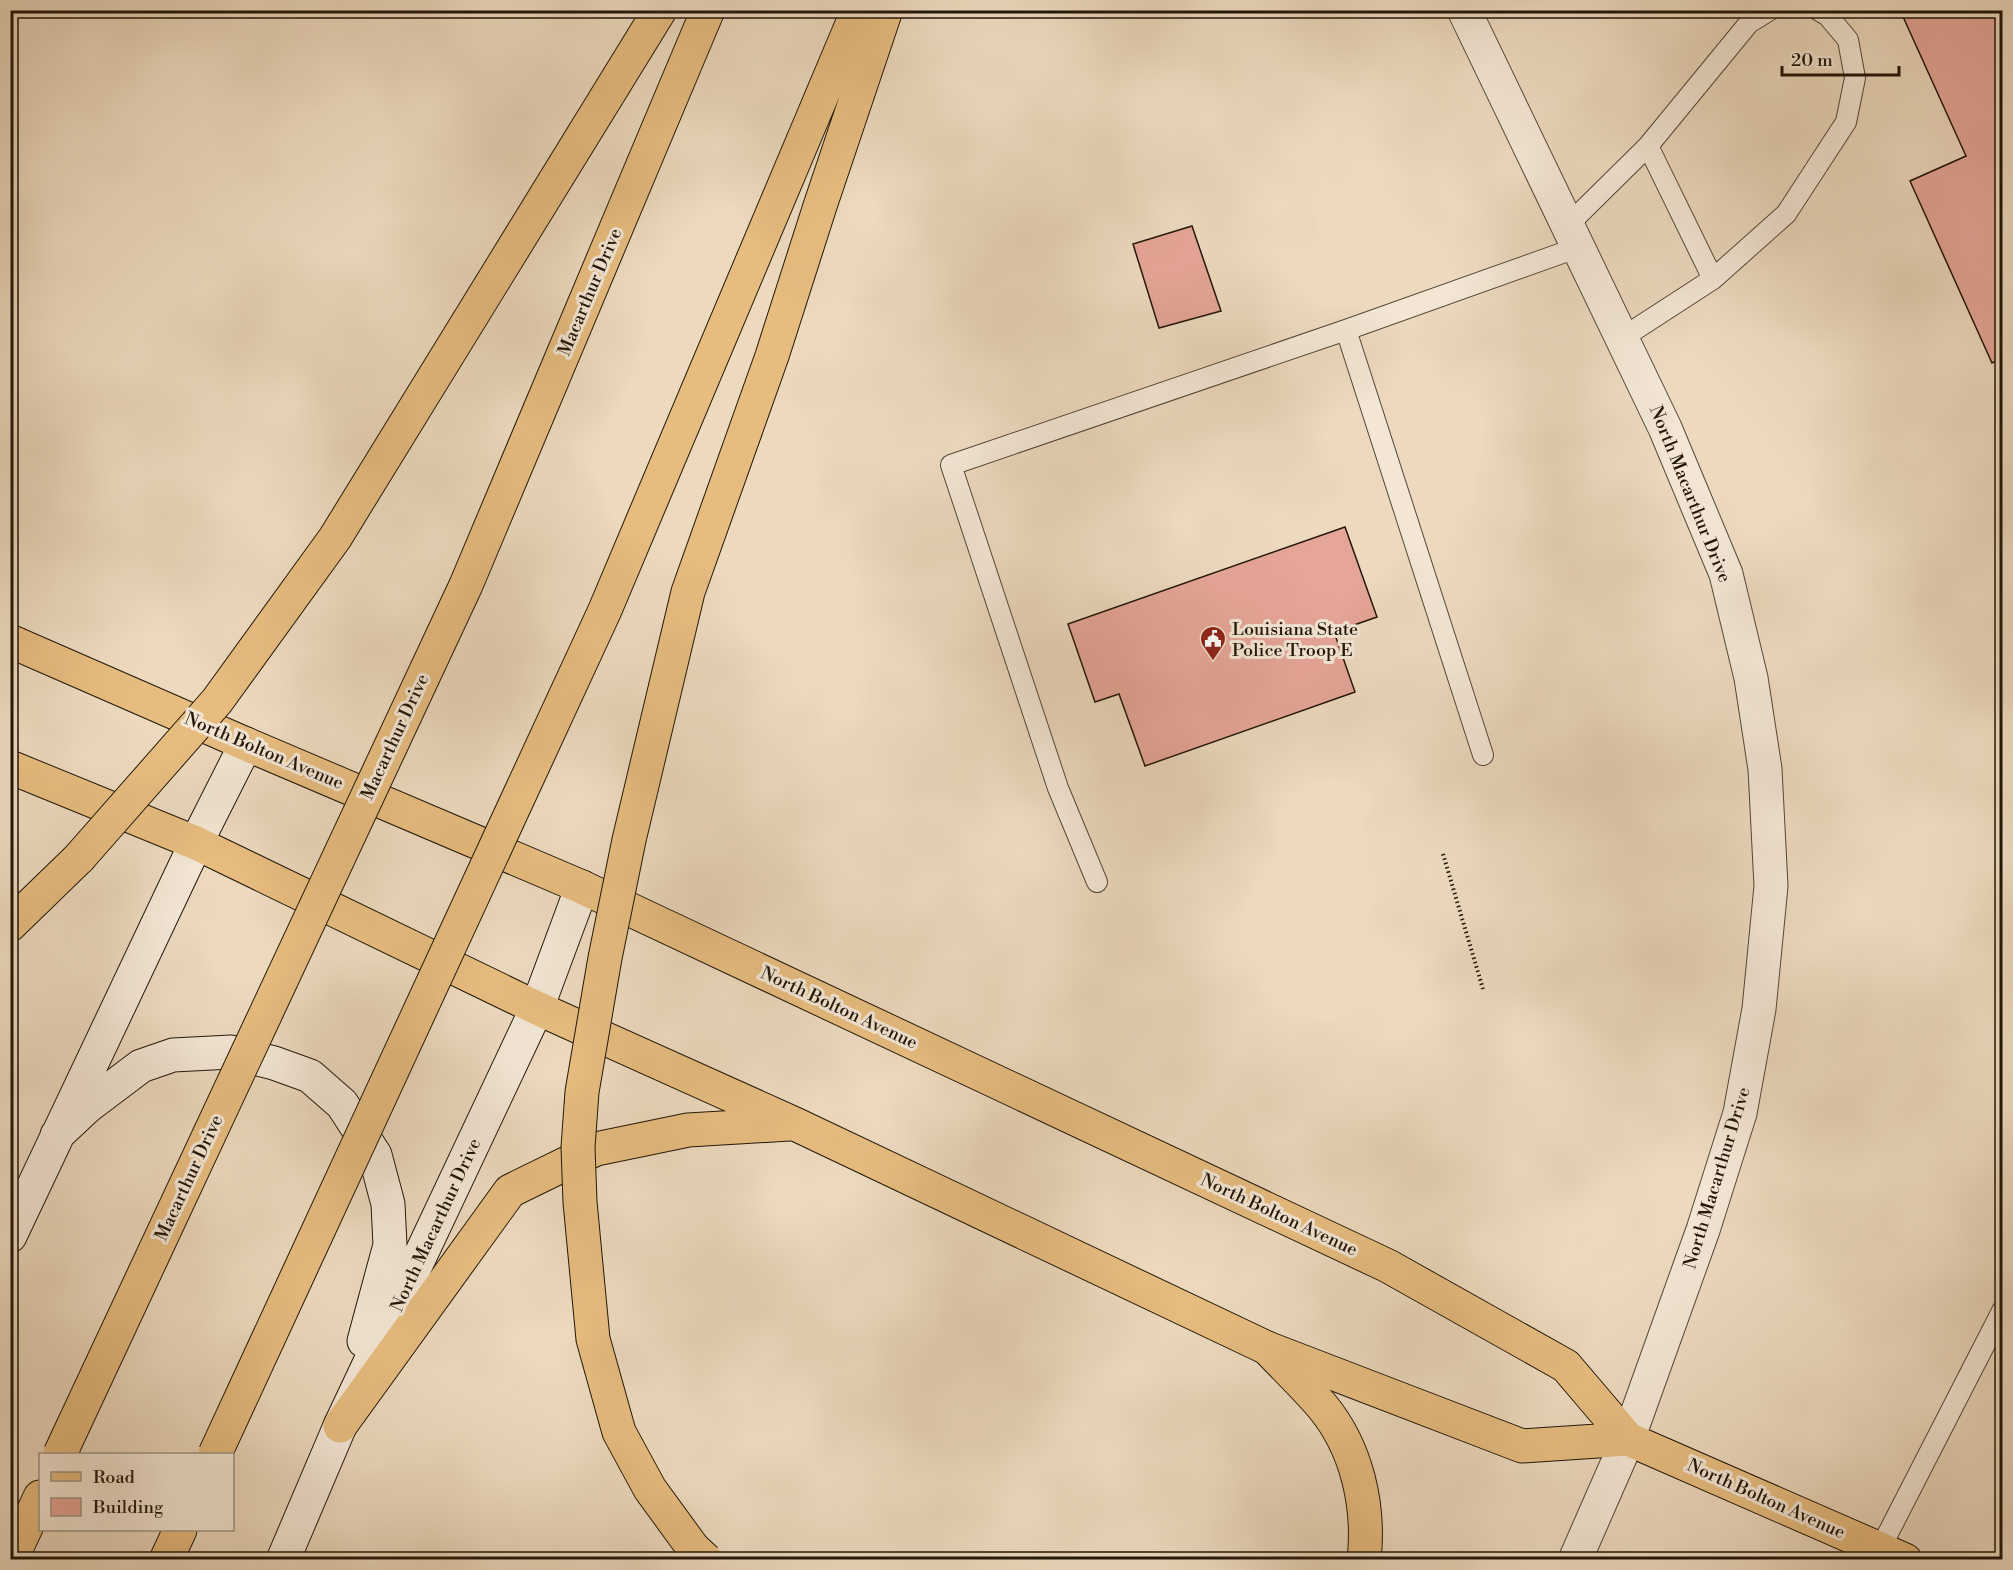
<svg xmlns="http://www.w3.org/2000/svg" width="2013" height="1570" font-family="'Libre Bodoni',serif">
<style>
.building{fill:#e5a597;stroke:#211608;stroke-width:1.5}
.lines{fill:none;stroke-linecap:round;stroke-linejoin:round}
.lane-casing{stroke:#544736;stroke-width:22}
.street-casing{stroke:#544736;stroke-width:35}
.secondary-casing{stroke:#211608;stroke-width:35}
.primary-casing{stroke:#211608;stroke-width:35}
.highway-casing{stroke:#211608;stroke-width:35}
.path{stroke:#211608;stroke-width:4;stroke-dasharray:1.5 3;stroke-linecap:butt}
.lane{stroke:#f3e6d5;stroke-width:20}
.street{stroke:#f3e6d5;stroke-width:33}
.secondary{stroke:#f3e6d5;stroke-width:33}
.primary{stroke:#e6bc7f;stroke-width:33}
.highway{stroke:#e6bc7f;stroke-width:33}
.highway-bridge-casing{stroke:#211608;stroke-width:35;stroke-linecap:butt}
.highway-bridge{stroke:#e6bc7f;stroke-width:33}
.labels{text-anchor:middle;dominant-baseline:central;stroke-width:6;stroke-linejoin:round;paint-order:stroke}
.street-label{font-size:18px;fill:#211608;stroke:#f3e6d5}
.poi-label{font-size:18px;fill:#211608;stroke:#f3e6d5;text-anchor:start}
</style>
<rect width="100%" height="100%" fill="#ecd9be"/>
<filter id="stains"><feTurbulence type="fractalNoise" baseFrequency=".00333" numOctaves="4"/><feColorMatrix values="0 0 0 0 .2 0 0 0 0 .09 0 0 0 0 .02 0 0 0 .5 -.17"/></filter>
<radialGradient id="worn" r=".72"><stop offset=".6" stop-color="#630" stop-opacity="0"/><stop offset="1" stop-color="#630" stop-opacity=".3"/></radialGradient>
<path class="building" d="M1900,10H2002V358L1992,363L1910,181L1966,156Z
M1192,226L1221,311L1159,328L1133,244Z
M1345,527L1377,617L1334,632L1355,692L1145,766L1119,694L1095,702L1068,624Z"/>
<g class="lines">
<defs>
<path id="lane" d="M1648,146L1713,279
M1568,225L1648,146L1749,23L1770,10
M1346,330L1483,755
M1622,338L1713,279L1786,214L1846,122L1855,78L1848,40L1828,16L1818,10
M1097,882L1058,788L951,465L1346,330L1579,247
M1880,1549L2002,1311"/>
<path id="street" d="M1464,10L1665,428L1726,574L1751,678L1765,769L1771,886L1759,1009L1740,1113L1703,1230L1628,1439L1575,1560"/>
<path id="secondary" d="M57,1135L88,1106L141,1066L173,1055L231,1052L274,1063L310,1076L342,1104L375,1155L388,1204L390,1245L364,1341
M10,1236L196,843L246,744
M283,1560L340,1426L537,1008L582,887"/>
<path id="primary" d="M10,641L246,744L582,887L1388,1266L1566,1366L1628,1439L1905,1560
M10,767L196,843L537,1008L795,1124L1267,1348L1522,1446L1628,1439
M340,1426L510,1191L596,1149L688,1130L789,1124"/>
<path id="highway" d="M10,925L79,858
M1267,1348C1285,1367 1305,1386 1322,1406C1357,1448 1370,1506 1364,1560
M11,1560L40,1497
M166,1560L180,1530"/>
</defs>
<use href="#lane" class="lane-casing"/>
<use href="#street" class="street-casing"/>
<use href="#secondary" class="secondary-casing"/>
<use href="#primary" class="primary-casing"/>
<use href="#highway" class="highway-casing"/>
<path class="path" d="M1443,854L1483,989"/>
<use href="#lane" class="lane"/>
<use href="#street" class="street"/>
<use href="#secondary" class="secondary"/>
<use href="#primary" class="primary"/>
<use href="#highway" class="highway"/>
<defs>
<path id="highway-bridge" d="M79,858L217,701L335,538L660,10
M60,1454L466,585L708,10
M215,1454L605,610L858,10
M706,1560L693,1548L650,1489L619,1432L593,1339L580,1202L578,1147L582,1092L605,958L629,840L688,592L772,356L820,206L886,10"/>
</defs>
<use href="#highway-bridge" class="highway-bridge-casing"/>
<use href="#highway-bridge" class="highway-bridge"/>
</g>
<defs>
<symbol id="civic-pin" viewBox="-11 -11 22 30"><path d="M0 17L-7.5 6A9.5 9.5 0 1 1 7.5 6Z" fill="#8f2418" stroke="#f3e6d5"/><path d="M-.6-6.5H3V-4.5H.6V-3L4-1V1h2V6H-6V1h2V-1L-.6-3ZM-1.2 2.5V6h2.4V2.5Z" fill="#fff"/></symbol>
</defs>
<g fill-rule="evenodd">
<use href="#civic-pin" x="1198" y="624" width="30" height="40"/>
</g>
<g class="labels">
<g class="street-label">
<text transform="translate(590 292) rotate(-67)">Macarthur Drive</text>
<text transform="translate(1690 494) rotate(68)">North Macarthur Drive</text>
<text transform="translate(395 737) rotate(-65)">Macarthur Drive</text>
<text transform="translate(264 751) rotate(23)">North Bolton Avenue</text>
<text transform="translate(839 1008) rotate(25)">North Bolton Avenue</text>
<text transform="translate(189 1178) rotate(-65)">Macarthur Drive</text>
<text transform="translate(1717 1178) rotate(-73)">North Macarthur Drive</text>
<text transform="translate(1279 1215) rotate(25)">North Bolton Avenue</text>
<text transform="translate(436 1225) rotate(-65)">North Macarthur Drive</text>
<text transform="translate(1766 1499) rotate(24)">North Bolton Avenue</text>
</g>
<g class="poi-label">
<text x="1232" y="629">Louisiana State<tspan x="1232" dy="21">Police Troop E</tspan></text>
</g>
</g>
<rect width="2013" height="1570" fill="none" stroke="#ecd9be" stroke-width="36"/>
<rect x="12" y="12" width="1989" height="1546" fill="none" stroke="#211608" stroke-width="3"/>
<rect x="18" y="18" width="1977" height="1534" fill="none" stroke="#211608" stroke-width="1.5"/>
<rect x="39" y="1453" width="195" height="78" fill="#f3e6d5" stroke="#9f9383" stroke-width="1.5"/>
<rect x="51" y="1472" width="30" height="9" fill="#e6bc7f" stroke="#9f9383" stroke-width="1.5"/>
<text x="93" y="1483" font-size="18" fill="#211608">Road</text>
<rect x="51" y="1498" width="30" height="18" fill="#e5a597" stroke="#9f9383" stroke-width="1.5"/>
<text x="93" y="1513" font-size="18" fill="#211608">Building</text>
<path d="M1782 66v9h117v-9" fill="none" stroke="#211608" stroke-width="3"/>
<text x="1791" y="66" font-size="18" fill="#211608" stroke="#f3e6d5" stroke-width="4.5" paint-order="stroke">20 m</text>
<rect width="100%" height="100%" filter="url(#stains)"/>
<rect width="100%" height="100%" fill="url(#worn)"/>
</svg>
